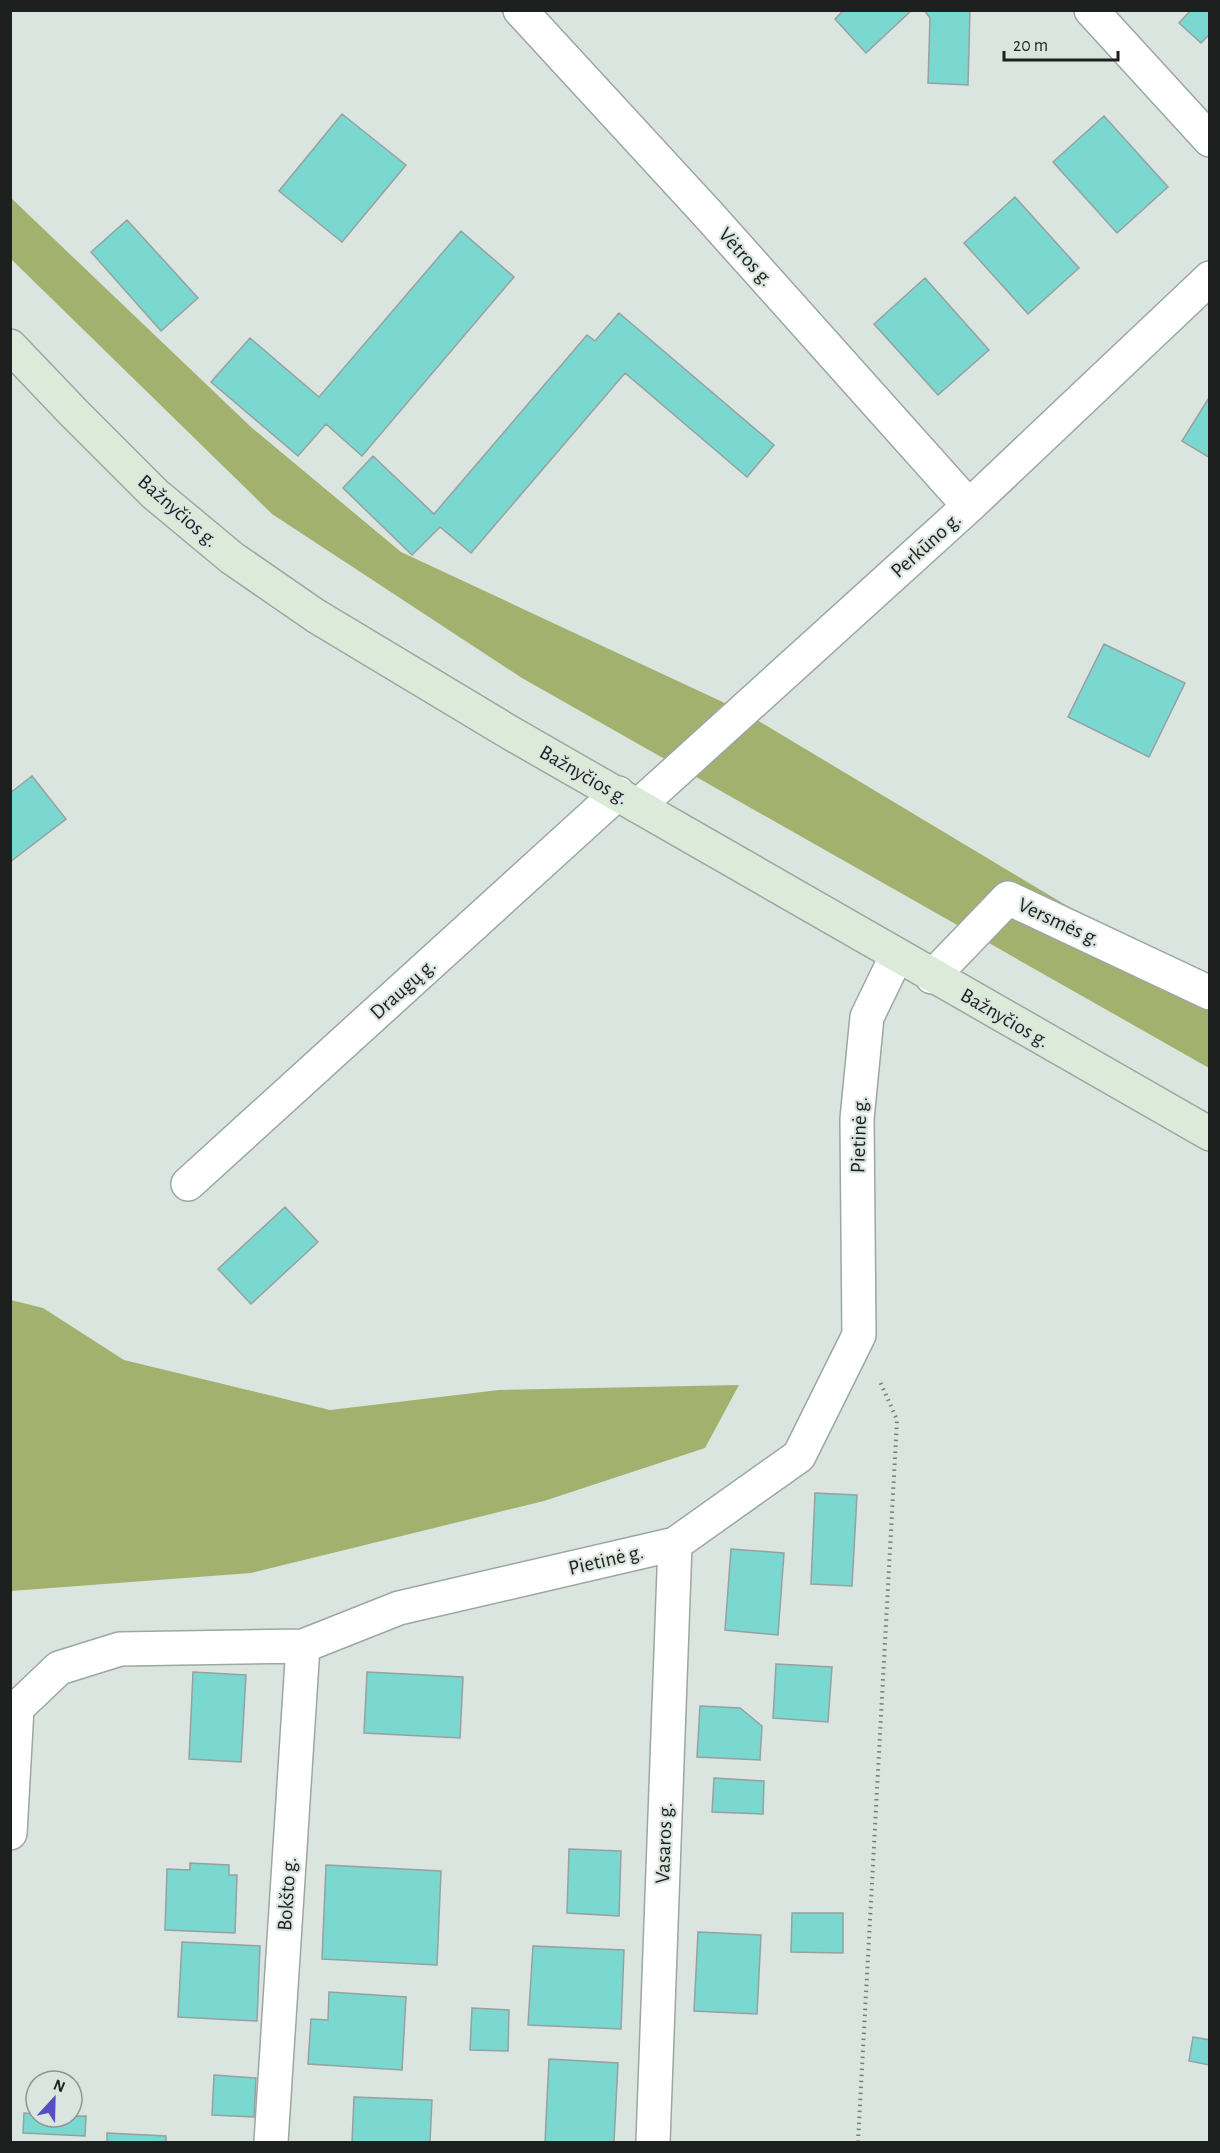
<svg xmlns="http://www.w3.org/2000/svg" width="1220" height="2153" font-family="'Alegreya Sans',sans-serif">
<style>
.forest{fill:#a2b16e}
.building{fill:#7ad8d0;stroke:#96a1a0;stroke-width:1.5}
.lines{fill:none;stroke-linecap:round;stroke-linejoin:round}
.street-casing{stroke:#9da6a2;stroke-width:36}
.secondary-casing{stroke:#9da6a2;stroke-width:36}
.path{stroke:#777e7a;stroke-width:4;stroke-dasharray:1.5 4.5;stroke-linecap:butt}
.street{stroke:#fff;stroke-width:33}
.secondary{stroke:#dbead9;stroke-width:33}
.labels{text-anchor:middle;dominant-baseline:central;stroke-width:4.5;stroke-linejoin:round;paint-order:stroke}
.street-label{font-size:21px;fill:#1d201e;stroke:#dbe5e0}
</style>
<rect width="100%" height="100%" fill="#dbe5e0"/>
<path class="forest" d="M10,197L251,427L401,552L742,711L1209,991V1068L522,678L272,514L11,259Z
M11,1300L43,1308L124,1360L330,1410L499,1390L739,1385L705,1448L544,1501L251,1573L11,1591Z"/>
<path class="building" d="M844,10H912L866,53L835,19Z
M924,10H970L968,85L928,83L930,18Z
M1191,10H1210V34L1201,43L1179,23Z
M342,114L406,165L342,242L279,191Z
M1104,116L1168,187L1117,233L1053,162Z
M1015,197L1079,268L1028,314L964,243Z
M127,220L198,298L161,331L91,252Z
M461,231L514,277L362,456L326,424L298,456L211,382L250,338L319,397Z
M925,278L989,350L938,395L874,324Z
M619,313L774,445L747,477L625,373L471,553L440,527L412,555L343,488L373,456L434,514L587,335L595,341Z
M1210,396V458L1182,441Z
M1104,644L1185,683L1149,757L1068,717Z
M32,776L66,819L10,862V793Z
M285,1207L318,1242L251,1304L218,1269Z
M815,1493L857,1495L852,1586L811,1584Z
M731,1549L784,1553L778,1635L725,1630Z
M776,1664L832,1667L828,1722L773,1718Z
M193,1672L246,1675L241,1762L189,1759Z
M367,1672L463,1677L460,1738L364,1733Z
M700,1706L740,1708L762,1726L760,1760L697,1757Z
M714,1778L764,1781L763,1814L712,1812Z
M569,1849L621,1851L619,1916L567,1913Z
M190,1863L229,1865V1875H237L235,1933L165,1930L167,1869L190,1870Z
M326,1865L441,1871L437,1965L322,1959Z
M792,1913H843V1953L791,1952Z
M698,1932L761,1935L757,2014L694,2011Z
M182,1942L260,1946L257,2021L178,2017Z
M533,1946L624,1950L621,2029L528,2025Z
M329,1992L406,1997L402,2070L308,2064L311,2019L328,2020Z
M472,2008L509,2010L508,2051L470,2050Z
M1193,2037L1210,2040V2065L1189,2061Z
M549,2059L618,2063L614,2142H545Z
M214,2075L256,2078L254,2117L212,2115Z
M354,2097L432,2100L430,2142H352Z
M24,2113L36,2114V2117L86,2116L85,2136L23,2133Z
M107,2133L166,2136V2142H107Z"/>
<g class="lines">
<defs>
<path id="street" d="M520,10L706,212L969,506
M1091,10L1210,140
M638,806L969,506L1210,278
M932,977L1008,898L1210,993
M188,1184L618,793
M10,1833L17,1708L59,1668L120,1649L303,1646L399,1608L675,1544L799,1456L859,1335L857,1119L867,1017L897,955
M271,2142L303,1646
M653,2142L675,1544"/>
<path id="secondary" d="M10,346L73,412L155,494L232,558L316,616L514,735L1210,1134"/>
</defs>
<use href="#street" class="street-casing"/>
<use href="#secondary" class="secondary-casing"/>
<path class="path" d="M858,2142L897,1420L879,1379"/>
<use href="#street" class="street"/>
<use href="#secondary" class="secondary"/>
</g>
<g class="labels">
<g class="street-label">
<text transform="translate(746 257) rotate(48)">Vėtros g.</text>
<text transform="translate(178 511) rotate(41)">Bažnyčios g.</text>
<text transform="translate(926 545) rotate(-42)">Perkūno g.</text>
<text transform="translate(584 775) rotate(30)">Bažnyčios g.</text>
<text transform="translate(1059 922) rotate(25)">Versmės g.</text>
<text transform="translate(403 989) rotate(-42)">Draugų g.</text>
<text transform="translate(1005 1018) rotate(30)">Bažnyčios g.</text>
<text transform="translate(859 1135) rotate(-88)">Pietinė g.</text>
<text transform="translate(606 1560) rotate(-13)">Pietinė g.</text>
<text transform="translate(664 1843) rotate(-88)">Vasaros g.</text>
<text transform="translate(287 1894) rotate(-86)">Bokšto g.</text>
</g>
</g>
<rect width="1220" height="2153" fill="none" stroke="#1d201e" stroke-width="24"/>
<g transform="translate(54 2099) rotate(22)"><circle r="28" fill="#dbe5e0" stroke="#8f9692" stroke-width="1.5"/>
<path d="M0-4.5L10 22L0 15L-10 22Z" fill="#584dc5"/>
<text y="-9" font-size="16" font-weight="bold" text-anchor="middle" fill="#1d201e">N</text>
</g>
<path d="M1004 51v9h114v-9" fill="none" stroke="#1d201e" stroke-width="3"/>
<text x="1013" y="51" font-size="18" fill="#1d201e" stroke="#dbe5e0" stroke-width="4.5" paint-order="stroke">20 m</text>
</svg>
